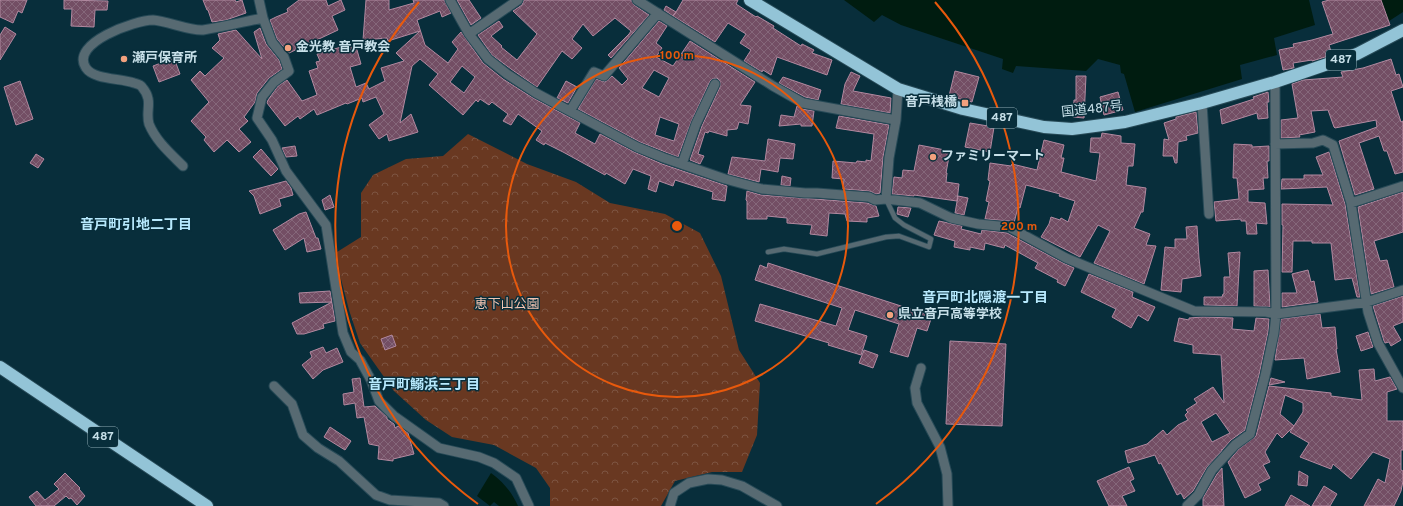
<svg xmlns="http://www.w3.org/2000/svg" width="1403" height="506" font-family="Overpass,'Noto Sans JP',sans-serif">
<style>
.forest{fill:url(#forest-crowns)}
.water{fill:#001c10}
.building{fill:url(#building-cross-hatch);stroke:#b289a0;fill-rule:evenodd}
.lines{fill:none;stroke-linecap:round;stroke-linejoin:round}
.lane-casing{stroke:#274a57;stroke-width:6}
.street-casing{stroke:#274a57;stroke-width:11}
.highway-casing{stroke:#274a57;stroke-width:14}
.lane{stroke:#576a72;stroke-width:4.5}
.street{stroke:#576a72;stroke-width:9}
.highway{stroke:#93c4d7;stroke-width:12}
.ring{fill:none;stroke:#e8590c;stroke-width:2}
.poi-dot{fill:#f2a17e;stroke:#082e3b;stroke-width:1.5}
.labels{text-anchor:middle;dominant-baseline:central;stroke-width:3;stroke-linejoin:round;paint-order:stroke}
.shield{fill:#082e3b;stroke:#8eabb5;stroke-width:1}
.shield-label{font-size:12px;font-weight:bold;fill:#c7e0e9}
.poi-label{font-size:13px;font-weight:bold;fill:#c7e0e9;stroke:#082e3b;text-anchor:start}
.street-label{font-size:13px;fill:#c7e0e9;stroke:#082e3b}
.park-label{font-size:13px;fill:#f2c4b1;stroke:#082e3b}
.neighbourhood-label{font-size:14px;font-weight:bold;fill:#b7e9fd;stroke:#082e3b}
.centre{fill:#e8590c;stroke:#082e3b;stroke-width:2}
.ring-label{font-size:12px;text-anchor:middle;font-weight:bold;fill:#e8590c;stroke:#082e3b;stroke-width:3;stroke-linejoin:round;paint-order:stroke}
</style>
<defs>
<pattern id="forest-crowns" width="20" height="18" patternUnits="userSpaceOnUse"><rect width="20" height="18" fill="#693821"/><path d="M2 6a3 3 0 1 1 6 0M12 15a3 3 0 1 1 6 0" fill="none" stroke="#7d5441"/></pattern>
<pattern id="building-cross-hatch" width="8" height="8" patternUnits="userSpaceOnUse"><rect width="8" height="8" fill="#734e64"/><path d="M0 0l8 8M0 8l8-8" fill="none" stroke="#85677a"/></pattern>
</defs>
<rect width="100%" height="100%" fill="#082e3b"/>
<path class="forest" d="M468,134L527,164L576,182L610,203L665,214L700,233L721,276L739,350L760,383L757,435L742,472H712L675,481L661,506H550V488L536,468L494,445L452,437L426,420L394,391L360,343L349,310L340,275L337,252L361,237V193L373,175L406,159L443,156Z"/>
<path class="water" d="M844,0H1309L1315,25L1274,38L1277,55L1240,65L1242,79L1135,112L1124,74L1121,73L1120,65L1098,59L1086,71L1016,66L1013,73L1002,69L1003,59L901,25L882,15L874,22Z
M1379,0H1403V12L1386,23Z
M491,473C503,482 512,492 518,506H499L494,502L490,506L477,496Z"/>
<path class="building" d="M0,0H27L22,13L18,11L13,23L0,17Z
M64,0L108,1L107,10H95L94,27L71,26L72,9H64Z
M203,0H235L236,2L242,0L246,13L226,20L212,22L208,10H207Z
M299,0H326L328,6L341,0L345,10L332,16L338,30L289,53L277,39L270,20L276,17L288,12L287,9Z
M366,0H389V10L414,3L413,0H444L451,13L442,17L440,11L417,20L425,45L448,63L458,49L452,42L461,32L483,63L503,79L533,98L580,123L575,133L595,144L600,134L634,152L662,164L727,186L725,201L712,199L713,192L675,180L673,186L659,181L656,192L648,189L651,176L633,169L625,184L606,173L605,175L563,152L545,143L544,145L536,140L542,131L518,114L511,125L503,121L508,114L492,102L489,105L480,99L478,102L476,100L463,115L429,85L438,74L420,59L412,66L400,123L411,114L418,132L389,141L387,134L379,139L369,125L384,114L376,97L363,102L362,98L347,104L346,103L317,115L314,109L300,119L298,116L285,126L267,103L268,100L278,86L287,80L302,101L317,95L309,71L318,68L316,62L320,61L317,54L355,43L361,64L350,67L356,87L366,83L369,89L385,81L381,68L404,61L396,53L420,31L388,41L387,38L363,40ZM462,66L475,77L464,93L450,82Z
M457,0H469L481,18L471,25Z
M524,0H631L634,5L649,15L611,58L608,55L629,34L631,31L615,18L593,36L583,24L572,39L582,48L572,59L562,51L537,87L511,69L492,55L478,35L499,21L503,27L491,36L502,46L501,47L517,60L537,34L513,11L522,5Z
M683,0H738L736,4L756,17L757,16L774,26L773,28L801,46L802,44L814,50L812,53L832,60L827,75L777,57L771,75L763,70L762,72L744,61L751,50L740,43L746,34L728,23L715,42L673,16L676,12L673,16L664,10L666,6L676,12Z
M1329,0H1381L1390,25L1329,45L1332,55L1312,61V60L1293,63L1294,68L1283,70L1279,50L1294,47L1293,44L1312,40L1333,34L1322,2Z
M659,21L667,26L656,43L662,48L656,57L673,66L690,41L755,82L740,105L751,106L748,124L739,122L737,129L727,130V136L709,131L708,133L705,132L698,154L704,156L700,164L690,160L702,126L720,87V81L717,78L712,79L710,81L691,122L678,157L640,142L578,109L596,79L605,82L612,76L622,85L628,79L619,68ZM654,70L669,78L659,97L642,88ZM660,117L679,124L674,141L655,135Z
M5,27L16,34L0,60V35Z
M260,28L266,44L279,60L282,69L269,78L257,93L255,102L244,117L248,121L239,129L251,142L239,152L227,140L214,152L204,140L206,137L191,121L209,102L191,80L200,71L205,76L224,58L212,48L220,40L218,34L236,30L262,59L254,32Z
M174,58L180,74L159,82L153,66Z
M1391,59L1396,75L1399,74L1403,87L1391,91L1401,122L1403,121V172L1395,174L1387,151H1384L1379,136L1359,143L1374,189L1355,195L1339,141L1377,127L1376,120L1335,128L1334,127L1328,110L1311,111L1315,132L1299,135L1300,137L1281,138V120L1298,118L1292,84L1303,80L1343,77L1341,72L1363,68Z
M955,71L979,77L972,102L949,96Z
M851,72L860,76L853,91L891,98L890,113L841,104L845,84Z
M1076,76H1086L1084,118L1073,117L1074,100H1076Z
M783,77L821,90L818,100L805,97L779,83Z
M20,81L33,119L16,125L4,87Z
M566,81L577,87L568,103L557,98Z
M1118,92L1123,110L1104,115L1100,97Z
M1268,92L1269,102H1267L1268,118L1258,119L1257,113L1222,124L1220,110L1254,99L1253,97Z
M797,106L802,109L814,111L812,126H801V124L779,126L781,115L794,117Z
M1196,112L1198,133L1186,136L1187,140L1178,142L1177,163H1175L1173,156H1163L1164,139L1169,140L1164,123L1176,119V117Z
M839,116L889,125L883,157L880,193L876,194L869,191L843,189L844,179L832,178L833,161L856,163L857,161L866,162V160L871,161L874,134L836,128Z
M970,123L994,127L990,152L965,147Z
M1102,133L1121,136V143L1135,144L1133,166H1128L1126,185L1146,188L1143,212H1141L1134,228L1150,234L1146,245L1156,246L1144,284L1094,263L1110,231L1098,225L1080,257L1041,237L1049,224L1051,217L1060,220L1061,218L1068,222L1075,201L1059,196L1060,194L1026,185L1020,208L1018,207L1014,223L1010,221L985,219L989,202L986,201L990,181L988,180L990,163L1011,166L1012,164L1037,170L1044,140L1064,145L1061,158H1064L1061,172L1096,181L1100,153L1090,152L1091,138H1101Z
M768,139L795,144L793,159L780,158L778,172L761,169L759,182L728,174L732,157L765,161Z
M1234,144L1252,145V147L1269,146V161H1267L1268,178H1263L1264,189L1248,190V202L1265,203L1267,224L1256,223L1257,234H1247L1246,221H1241V219L1216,221L1214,202L1239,199L1237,178H1233Z
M919,145L950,151L946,173H947L946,182L959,184L957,201L914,195V196L892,194L894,177L902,178L903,170L914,171Z
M295,146L297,156L286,157L282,148Z
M261,149L278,169L271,176L253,157Z
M1329,152L1345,204L1360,297H1357L1352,278L1335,280L1331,243H1312V241H1293L1292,272H1282L1283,225H1282V204L1333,205L1327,187L1281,189L1282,179H1304V175H1323L1316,157Z
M36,154L44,159L38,168L30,163Z
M782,176L791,178L790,186L781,185Z
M286,181L291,188L293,195L279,199L281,206L260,214L254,196L249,191Z
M747,191L761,195L867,203L876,206L879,216L867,218V222L847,221L845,214L829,213L827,236L810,234L812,225L787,223V218L767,216V219H747V201L746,200Z
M1403,192V232L1374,241L1380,261L1387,260L1394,287L1371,294L1358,207Z
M330,195L334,207L325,210L322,200Z
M958,196L968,198L964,215L955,213Z
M898,207L911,208L908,217L897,214Z
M306,212L316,238H318L321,249L307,252L304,238L285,250L273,230L299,214Z
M939,221L962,226L961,229L981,234L982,230L1007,233L1063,263L1074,268L1065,286L1057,282L1058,280L1035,268L1038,263L1005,245L1004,248L985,243L984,250L970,247V250L954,247L955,241L934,235Z
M1197,226L1199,258L1201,276L1182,279L1181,292L1161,290L1165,247L1175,248V239H1187L1186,227Z
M1240,252L1237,306L1204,305V297H1222L1223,294H1224V277H1230L1228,253Z
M768,263L932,316L927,331L917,328L908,357L890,352L899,324L855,310L848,330L867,336L861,355L828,345L829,343L755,321L760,304L836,326L842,308L755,280L760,265L767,268Z
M1268,270L1270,307L1254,306V271Z
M1308,270L1311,282L1314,281L1318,302L1282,307V293H1297L1292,274Z
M1089,274L1133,292L1132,297L1155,307L1148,321L1138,315L1131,328L1112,317L1116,309L1081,292Z
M330,291L335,321L323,324L324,328L304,334H297L292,323L332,302L300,303L299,293Z
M1403,296V322L1393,326L1401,340L1391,346L1389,342L1385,343L1384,341L1373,306Z
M1320,314L1322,328L1335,327L1337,349H1336L1340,372L1307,379L1304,358L1275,360L1281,319Z
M1203,317L1233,318L1232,329L1254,331L1256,318L1269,319L1268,332L1259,375L1245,430L1231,440L1222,450V449V451L1207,467L1193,491L1184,499L1181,493L1177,495L1161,463L1159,464L1155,455L1128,463L1125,451L1147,444L1163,430L1167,435L1178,425L1188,420L1185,415L1188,412L1186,410L1197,403L1194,399L1213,387L1224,403L1221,355L1193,353V345L1174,341L1179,318L1189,320V318ZM1216,413L1230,433L1212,442L1201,422Z
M1368,332L1373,347L1361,351L1356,336Z
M392,335L396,346L385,350L381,339Z
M950,341L1006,344L1002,426L946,424Z
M323,347L326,353L337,348L343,362L323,370L313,379L302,365L312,357L310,352Z
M864,350L878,355L873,368L859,363Z
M1374,369L1375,381L1390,377L1397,389L1387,392V421H1403V450H1401V470L1403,471V481L1401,491L1394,506H1364L1378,479L1385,483L1390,459L1373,452L1351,479L1333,464L1331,469L1300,457L1309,443L1290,432L1303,412V403L1285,395L1280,414L1294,426L1282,438L1277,433L1265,452L1270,462L1263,465L1270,478L1258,484L1261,490L1245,498L1228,462L1239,449L1256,436L1269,386L1331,393V396L1362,400L1359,370Z
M360,378L364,407L375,406L387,417V419L394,424L395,428L398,426L408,433L414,454L393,459V461L378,459L379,446L369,444L364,417L357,418L355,403L344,405L343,394L354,392L352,379Z
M1271,378L1285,382L1269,385Z
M330,427L351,441L345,450L324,437Z
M1129,467L1134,479L1130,481L1135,491L1122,496L1127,506H1109L1097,481Z
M1222,468L1224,506H1203V498L1217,474Z
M1299,471L1308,476L1307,486L1298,485Z
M65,473L80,488L79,489L85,496L77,505L71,498L69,499L66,496L54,506H36L29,497L37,491L45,500L59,489L54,484Z
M1324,486L1337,494L1330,506H1312Z
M1291,495L1310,506H1285Z"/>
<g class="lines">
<defs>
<path id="lane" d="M768,252L784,249L817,254L886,237L899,236L929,247L931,239L904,225L895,218L886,199"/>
<path id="street" d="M259,0L263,18L272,42L284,57L289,71L274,82L262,97L257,118L272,140L286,171L326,225L343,333L351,352L360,360L371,380L379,401L394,416L439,448L479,457L494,463L516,478L529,506
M450,0L469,34L488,59L507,74L536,93L637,147L664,158L725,179L762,189L805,193H817L869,197L875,200L886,199L920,203L951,218L978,224L1009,227L1066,258L1194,311L1266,312L1276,314L1353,304L1367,302L1403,290
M637,0L773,86L803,103L896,120
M469,34L518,0
M1202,103L1209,214
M570,111L594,72L604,76L658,13
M1275,144L1313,143L1323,140L1333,145L1351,203L1368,312L1378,343L1403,388
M682,164L696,124L715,84
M183,166C170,153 156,141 149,124C145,110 154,101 142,87C140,84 137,84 134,83C121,78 94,80 86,68C69,43 136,20 153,20C167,21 190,31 203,30C223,27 243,22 263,18
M886,199L889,158L896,120L898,89
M1351,203L1403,186
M921,368L915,388L917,403L940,447L947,474L948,506
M274,386L292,404L303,435L318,448L339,461L376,495L390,500L439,503L444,506
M670,506L674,493L689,483L708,479L722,480L742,486L777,506
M1187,506L1198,495L1212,470L1235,445L1250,434L1265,376L1274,333L1276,314L1275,82"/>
<path id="highway" d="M750,0L898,89L963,109L1044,127L1072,129L1125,122L1202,103L1275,82L1357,54L1403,30
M0,367L207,506"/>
</defs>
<use href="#lane" class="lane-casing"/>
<use href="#street" class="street-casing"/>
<use href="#highway" class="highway-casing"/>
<use href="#lane" class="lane"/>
<use href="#street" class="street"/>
<use href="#highway" class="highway"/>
</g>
<g class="ring">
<circle cx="677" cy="226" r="171"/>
<path d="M478 504A342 342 0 0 1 419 2M935 2A342 342 0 0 1 876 504"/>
</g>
<g class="poi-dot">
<circle cx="288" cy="48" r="4"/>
<circle cx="124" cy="59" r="4"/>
<rect x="961" y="99" width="8" height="8" rx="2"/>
<circle cx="933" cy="157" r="4"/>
<circle cx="890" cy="315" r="4"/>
</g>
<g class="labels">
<g class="shield">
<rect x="1326" y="50" width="30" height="20" rx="3"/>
<rect x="987" y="108" width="30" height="20" rx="3"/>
<rect x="88" y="427" width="30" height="20" rx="3"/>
</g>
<g class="shield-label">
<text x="1341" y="60">487</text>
<text x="1002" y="118">487</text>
<text x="103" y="437">487</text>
</g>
<g class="poi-label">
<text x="296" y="48">金光教 音戸教会</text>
<text x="132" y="59">瀬戸保育所</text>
<text x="957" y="103" text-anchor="end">音戸桟橋</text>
<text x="941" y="157">ファミリーマート</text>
<text x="898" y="315">県立音戸高等学校</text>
</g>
<g class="street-label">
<text transform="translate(1092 110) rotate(-6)">国道487号</text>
</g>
<g class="park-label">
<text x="507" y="305">恵下山公園</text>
</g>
<g class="neighbourhood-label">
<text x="136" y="225">音戸町引地二丁目</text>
<text x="985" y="298">音戸町北隠渡一丁目</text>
<text x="424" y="385">音戸町鰯浜三丁目</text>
</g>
</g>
<circle cx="677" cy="226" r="6" class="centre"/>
<g class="ring-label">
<text x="677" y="59">100 m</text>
<text x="1019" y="230">200 m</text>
</g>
</svg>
